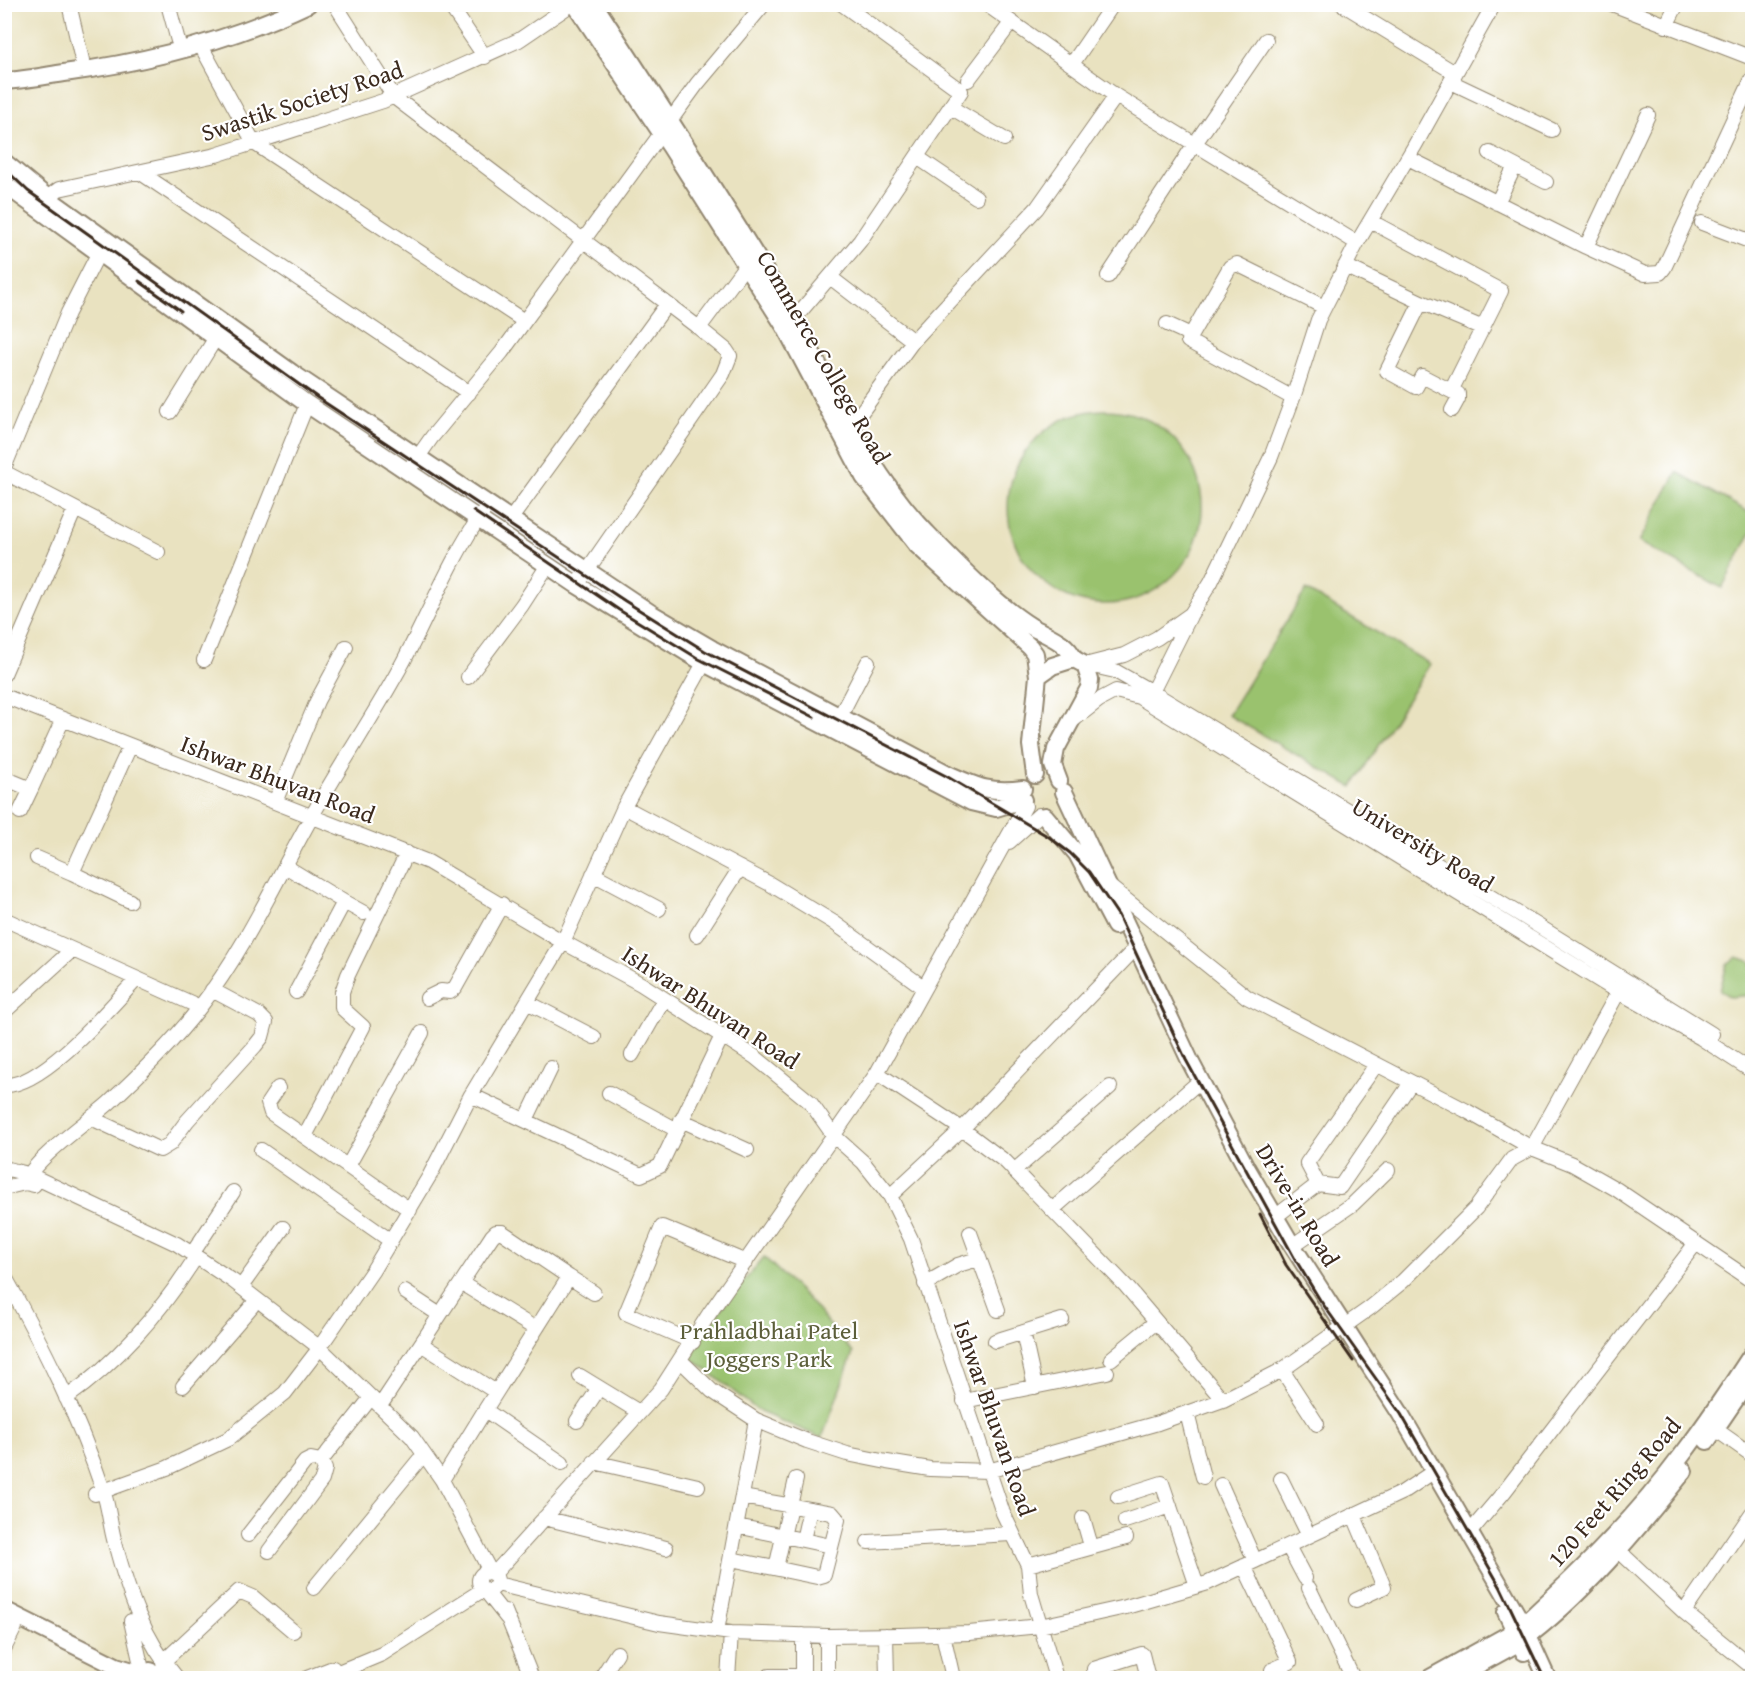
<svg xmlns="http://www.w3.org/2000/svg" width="1757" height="1683" font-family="'Gentium Book Plus',serif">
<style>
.green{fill:#9ac26e;stroke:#6a7646;stroke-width:1.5}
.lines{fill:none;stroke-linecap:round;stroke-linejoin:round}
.minor-casing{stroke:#92866f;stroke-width:16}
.major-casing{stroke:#92866f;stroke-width:20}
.minor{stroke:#fff;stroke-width:14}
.major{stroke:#fff;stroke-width:16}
.rail{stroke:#3b2a1e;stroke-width:3}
.labels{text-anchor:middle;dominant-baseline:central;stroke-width:4.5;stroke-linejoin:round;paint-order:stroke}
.street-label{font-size:24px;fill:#3b2a1e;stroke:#fff}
.park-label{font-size:24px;fill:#5c5f3a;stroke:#fff}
</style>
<rect width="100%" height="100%" fill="#fff"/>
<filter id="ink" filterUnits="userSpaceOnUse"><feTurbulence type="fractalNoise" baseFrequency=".0167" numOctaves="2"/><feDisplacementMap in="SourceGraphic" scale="12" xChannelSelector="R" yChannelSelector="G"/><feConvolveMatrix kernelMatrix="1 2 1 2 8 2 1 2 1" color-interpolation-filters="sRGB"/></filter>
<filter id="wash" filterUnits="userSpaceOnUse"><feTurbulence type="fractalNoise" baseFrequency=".008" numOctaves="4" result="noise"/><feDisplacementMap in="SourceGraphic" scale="24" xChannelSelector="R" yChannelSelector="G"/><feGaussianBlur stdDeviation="1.35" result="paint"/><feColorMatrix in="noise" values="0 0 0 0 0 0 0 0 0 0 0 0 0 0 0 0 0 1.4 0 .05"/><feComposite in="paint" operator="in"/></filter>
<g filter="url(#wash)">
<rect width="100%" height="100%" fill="#e9e2c0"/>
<path class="green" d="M1008 507a97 97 0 1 1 194 0a97 97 0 1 1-194 0Z
M1677,472L1752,514V531L1722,588L1639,542Z
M1306,590L1430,664L1352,787L1228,715Z
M1737,957L1752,962V995L1730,997L1720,990L1727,964Z
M764,1257L809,1300L853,1353L822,1438L760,1412L690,1357L723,1306Z"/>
</g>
<g filter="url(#ink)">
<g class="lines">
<defs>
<path id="minor" d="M69,4L82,60
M168,4L178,41
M335,4L394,97L699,328L726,350L730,356L723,374L577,585
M449,4L485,57
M986,4L1116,96L1357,243
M1342,4L1455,73
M1612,4L1752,58
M1666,26L1677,4
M200,44L254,143L524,321
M1072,64L1113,4
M968,80L1011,23
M1451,82L1552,130
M952,108L1004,139
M1490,153L1515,166
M917,157L976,197
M1408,158L1586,247L1645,274L1660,273L1664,268L1752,79
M141,173L469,393
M1497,203L1515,166L1546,182
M44,208L51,195L59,189L216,155L383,101L519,40L572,4
M1702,223L1752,242
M1586,247L1648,115
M1345,266L1421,302L1387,371L1416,387L1422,376L1451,391L1501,291L1370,221
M1108,276L1194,145L1266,40
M830,277L913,341
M1421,302L1483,328
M1167,324L1191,335L1230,267L1237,264L1324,307
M789,325L860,241L961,91L842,4
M699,328L745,266
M1188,341L1293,398
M1451,391L1458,394V399L1452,410
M170,412L215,339
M849,433L852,425L913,341L1037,208L1116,96
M4,468L68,313L98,254
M408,471L432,437L502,352L697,84L764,4
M4,472L158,552
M510,520L667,304
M204,660L307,404
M1085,665L1124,655L1157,638L1191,614L1211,582L1271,457L1293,398L1318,320L1357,243L1414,147L1494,4
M1093,666L1115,671L1152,692L1524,917L1712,1034
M4,674L75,509
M468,677L522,605L548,565
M1152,692L1190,616
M4,696L428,862L563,942L641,984L755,1057L810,1102L834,1136L863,1162L890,1196L911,1239L1003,1513L1028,1565L1031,1594L1056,1678
M840,716L868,662
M1072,721L1099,700L1116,691L1139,697L1610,987L1701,1038L1752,1071
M130,746L72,873L130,901
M4,778L31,789L63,719
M275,802L317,701L346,647
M624,807L770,884L833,922L923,987
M20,812L31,789
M1009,842L1039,815
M37,858L72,873
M285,866L344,902L296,992
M593,874L659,909
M1110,887L1247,997L1465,1110L1532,1148L1572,1164L1616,1189L1752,1281
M344,902L364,913
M4,919L200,1007
M697,935L740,868
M427,998L441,991L450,992L455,988L502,904
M527,1002L594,1037
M4,1012L72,950
M632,1055L664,999
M877,1073L962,1129L1006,1162L1126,1286L1223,1400
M4,1085C43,1088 111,1006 137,979
M278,1088L268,1103L271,1113L410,1210
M609,1093L677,1130
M471,1095L641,1175L660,1166L722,1036
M91,1118L160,1150L170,1144L187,1121L255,1046L262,1037L266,1022L259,1015L212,990
M526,1120L551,1068
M681,1120L747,1150
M305,1136L363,1027L342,1008V992L348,975L407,853
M261,1150L391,1241
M348,1166L422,1033
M4,1168L28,1174L177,1244L233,1281L320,1348L412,1437L442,1480L491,1573
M1014,1171L1110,1087
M25,1183C32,1160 89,1121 109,1103C141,1073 173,1042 200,1007C245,949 276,880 312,816C340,765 374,716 402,664C429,614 450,559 483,512
M1318,1184L1340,1187L1411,1083
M4,1188L25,1183L34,1185
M890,1196L962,1129L1130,954
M1053,1209L1194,1086
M1275,1217L1318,1184L1307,1163L1376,1065
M970,1233L998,1310
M1292,1246L1353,1204L1388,1170
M192,1254L233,1192
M4,1275C42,1344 78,1415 103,1490C109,1507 110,1526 115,1543C128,1592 144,1640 177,1678
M569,1277L594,1293
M461,1283L536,1329
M925,1284L958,1265L978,1259
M241,1287L283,1228
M405,1292L440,1315
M1023,1332L1035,1387
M995,1341L1062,1320
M693,1342L626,1313L662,1227L746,1262
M421,1344L496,1392
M1111,1359L1156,1322
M681,1361L712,1391L756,1420L807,1441L847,1454L887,1462L930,1469L988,1471L1158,1423L1223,1400L1282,1370L1370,1308L1403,1281L1476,1208L1512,1159L1532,1148L1625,980
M1282,1370L1317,1424
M580,1376L639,1412
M183,1386L252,1306
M66,1398C115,1364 160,1313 192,1263
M964,1401L1107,1372
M380,1406L492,1236L496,1232H502L569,1277L485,1410
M1187,1413L1203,1477
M577,1421L599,1388
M1715,1429L1752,1455
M321,1461L366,1404
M594,1462L698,1486
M1281,1479L1309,1536
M442,1480L485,1410L562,1463
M1221,1485L1255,1561
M95,1494L167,1468L228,1439L285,1393L315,1354L373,1270L430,1175L471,1095L563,942L624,807L708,656
M1118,1497L1162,1483L1197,1586
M1354,1516L1384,1587L1356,1600
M544,1518L666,1548
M1083,1518L1091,1546
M1125,1521L1170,1506
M737,1526L831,1546
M1470,1532L1504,1492L1696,1243
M248,1535L305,1462L311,1459L321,1461
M803,1540L810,1509
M868,1542L1011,1534
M1288,1546L1305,1578
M1618,1550L1684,1612L1752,1667
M269,1551L322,1480L325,1469L321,1461
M731,1559L817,1577L824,1575L838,1520L832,1513L742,1497
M1028,1565L1126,1538
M1244,1566L1290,1662L1272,1670L1276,1678
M776,1568L796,1479
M479 1581a9 9 0 1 1 18 0a9 9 0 1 1-18 0Z
M494,1574L661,1389L709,1314L877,1073L1025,806
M497,1584L659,1623L731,1633L827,1636L900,1635L969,1633L1040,1626L1126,1607L1208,1583L1403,1492L1427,1476
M314,1588L419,1460
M1309,1588L1353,1678
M505,1611L532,1678
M1684,1612L1752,1513
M131,1621L143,1674
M717,1631L756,1420
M943,1634L953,1678
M886,1635L887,1678
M827,1636V1678
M4,1649L15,1627
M163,1662L239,1591L253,1597L293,1631
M769,1676H803
M307,1678L333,1668
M324,1678L382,1654L484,1589L507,1618
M601,1678L617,1653
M728,1678L731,1633
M803,1678V1635
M1097,1678L1094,1669L1142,1654L1148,1678"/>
<path id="major" d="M575,4L670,146L785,327L864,477L917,545L1030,647L1035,654L1038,676
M594,4C658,102 722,199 782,299C828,376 862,465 924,530C955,562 995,604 1032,627C1048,636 1067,642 1074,659
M4,81C24,80 44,76 64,73C147,62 232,40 308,4
M4,162L49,199L292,373L652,614L712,649L950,775C979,788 991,793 1023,789
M4,184L307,404L577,585L704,663L971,802L996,808L1023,800
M1035,775L1031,745L1038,676L1052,666L1074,659L1085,665L1090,680L1089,688L1056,749L1053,765L1059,781
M1064,792L1191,1063L1246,1167L1290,1242L1400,1413L1523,1625C1552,1598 1581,1571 1608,1542C1664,1485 1709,1420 1752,1354
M1045,816L1077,854L1115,926
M1707,1441L1752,1375
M4,1610L116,1666L143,1674
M141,1678L143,1674L150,1671L169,1678
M1430,1678L1515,1631L1506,1612
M1454,1678L1520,1642L1524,1652
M1547,1678L1523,1625L1515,1631L1520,1642C1581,1598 1637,1530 1684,1471"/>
</defs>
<use href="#minor" class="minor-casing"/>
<use href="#major" class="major-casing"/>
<use href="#minor" class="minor"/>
<use href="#major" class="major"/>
<path class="rail" d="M4,168L28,191L318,398L625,601L705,651L946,776L1049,837L1070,853L1089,872L1118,915L1186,1060L1295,1259L1320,1300L1401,1414L1501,1588L1544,1678
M139,281L181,311
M473,511L619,610L699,659L814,717
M1260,1214L1286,1265L1353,1361"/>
</g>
</g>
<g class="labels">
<g class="street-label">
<text transform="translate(302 101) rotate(-18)">Swastik Society Road</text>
<text transform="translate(824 357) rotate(60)">Commerce College Road</text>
<text transform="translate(278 779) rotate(21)">Ishwar Bhuvan Road</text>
<text transform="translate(1423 845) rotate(31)">University Road</text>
<text transform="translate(711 1007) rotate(33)">Ishwar Bhuvan Road</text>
<text transform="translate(1298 1205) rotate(59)">Drive-in Road</text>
<text transform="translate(995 1418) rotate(71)">Ishwar Bhuvan Road</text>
<text transform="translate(1614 1492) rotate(-49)">120 Feet Ring Road</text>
</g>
<g class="park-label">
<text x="769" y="1330">Prahladbhai Patel<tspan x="769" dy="28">Joggers Park</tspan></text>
</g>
</g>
<rect width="1757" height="1683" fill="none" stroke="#fff" stroke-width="24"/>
</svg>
